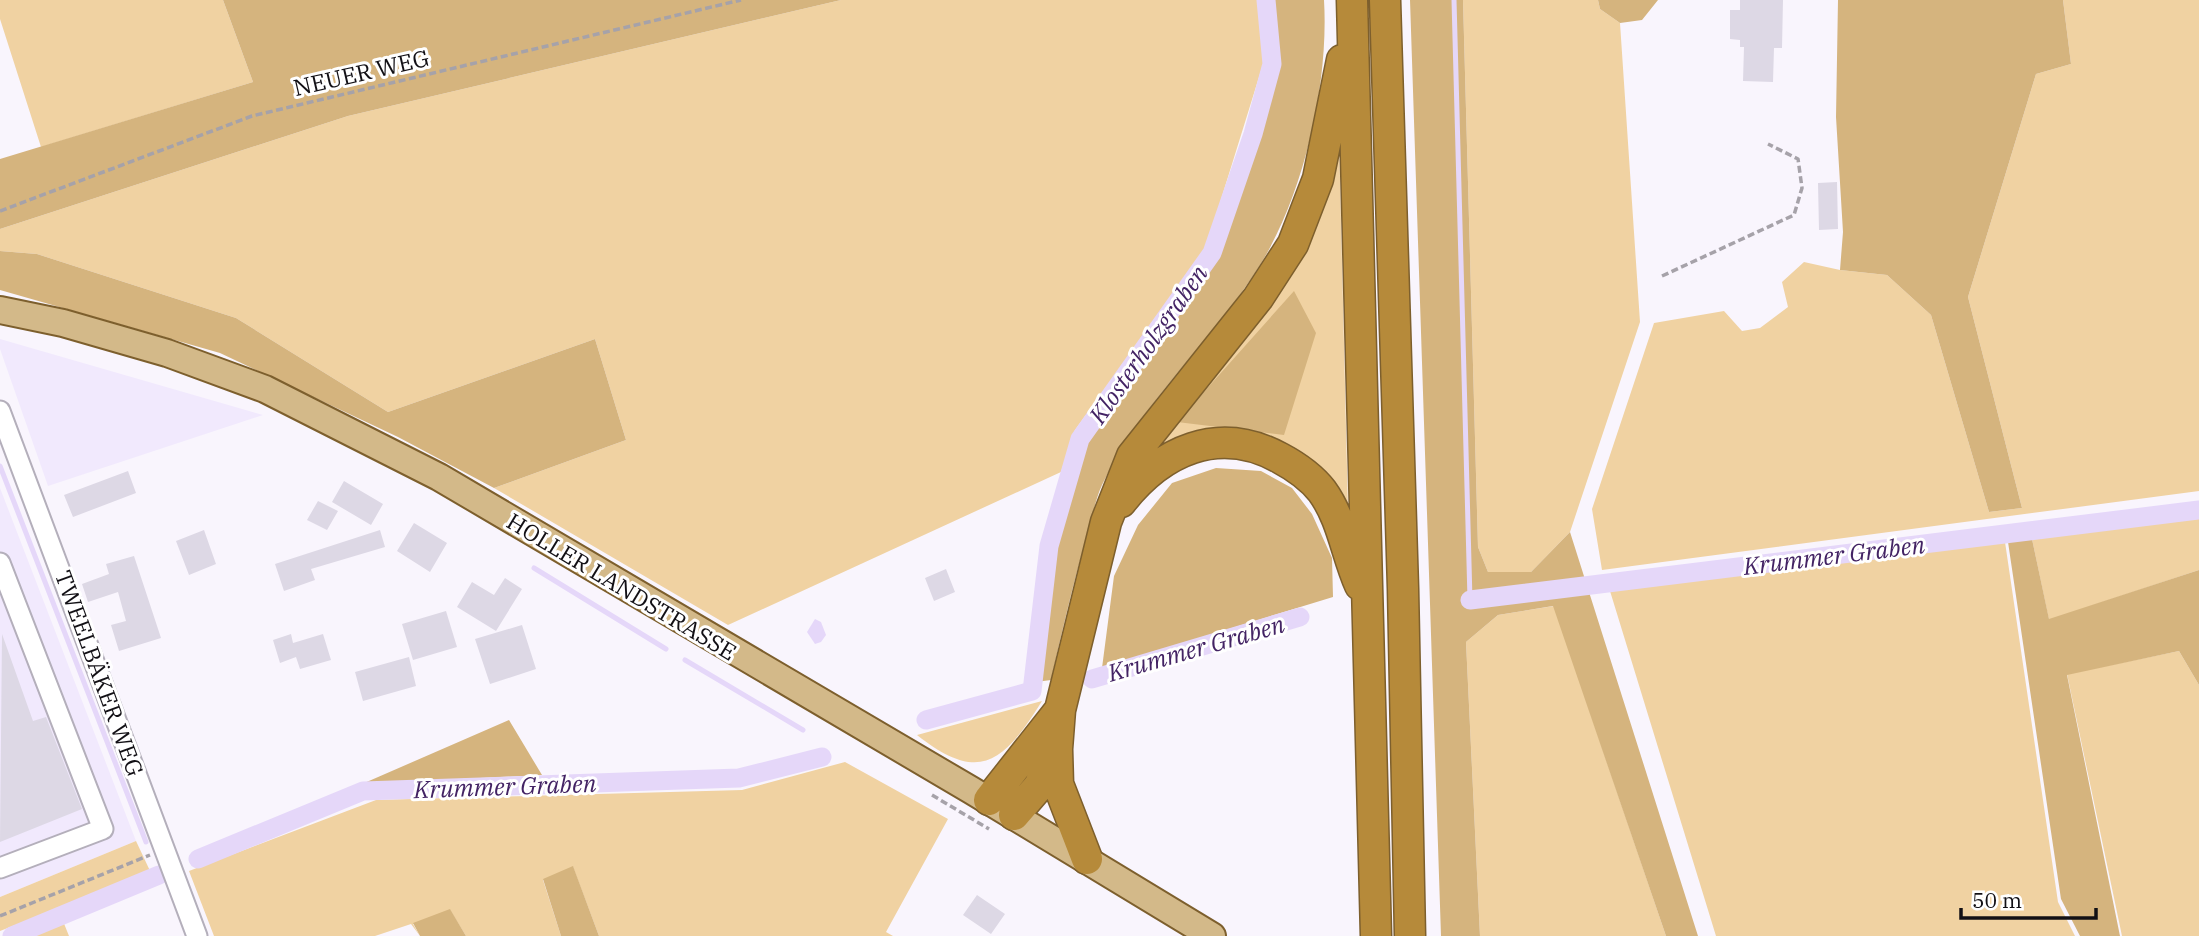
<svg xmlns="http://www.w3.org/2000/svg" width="2199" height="936" font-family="'IBM Plex Serif',serif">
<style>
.built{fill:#f1e9fd}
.green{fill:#f0d2a2}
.forest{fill:#d5b47e}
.water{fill:#e5d7f9}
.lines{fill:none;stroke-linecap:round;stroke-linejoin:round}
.stream{stroke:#e5d7f9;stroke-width:5}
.canal{stroke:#e5d7f9;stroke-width:19}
.building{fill:#ddd8e5}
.minor-casing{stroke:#b4afbb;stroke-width:23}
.major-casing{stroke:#7d5f2d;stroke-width:30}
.highway-casing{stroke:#7d5f2d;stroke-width:33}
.path{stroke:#a6a2a9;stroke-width:3.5;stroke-dasharray:7 3.5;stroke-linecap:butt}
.minor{stroke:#fff;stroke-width:19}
.major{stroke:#d3b989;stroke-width:26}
.highway{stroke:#b68a3a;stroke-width:30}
.labels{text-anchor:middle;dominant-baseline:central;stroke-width:6;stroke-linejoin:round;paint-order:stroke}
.street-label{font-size:23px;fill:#121015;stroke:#fff}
.water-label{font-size:24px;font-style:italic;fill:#432364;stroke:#fff}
</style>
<rect width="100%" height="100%" fill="#f9f5fd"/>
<path class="built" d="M0,339L263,415L48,486L0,349Z
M0,488L136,841L0,897Z"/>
<path class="green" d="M0,0H223L253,82L41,147L0,19Z
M841,0H1259L1264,61L1205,251L1075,430L1061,472L728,625L494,488L626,440L595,339L388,412L236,318L37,254L0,251V229L348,116Z
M1463,0H1598L1600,9L1620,23L1640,322L1570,532L1531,572H1488L1478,547Z
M2063,0H2199V491L1602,570L1592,509L1654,323L1724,311L1742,331L1760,328L1788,307L1782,282L1804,262L1840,270L1887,275L1931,315L1989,512L2022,508L1968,297L2036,74L2071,64Z
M1339,137L1348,509L1275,443L1144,464L1206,373Z
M2199,518V570L2049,620L2032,539Z
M2005,542L2058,902L2075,936H1716L1610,591Z
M1554,606L1666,936H1480L1466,642L1498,615Z
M2179,651L2199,685V936H2122L2067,674Z
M1042,701C1004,762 980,785 917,735Z
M845,762L948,819L886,932L893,936H599L573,867L543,880L561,936H466L450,910L413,924L420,936L411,924L375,936H214L189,871L376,800L742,790Z
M136,841L151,873L0,931V897Z
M63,921L69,936H27Z"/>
<path class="forest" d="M223,0H841L348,116L0,229V159L253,82Z
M1274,0H1324C1329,84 1304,194 1260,265C1212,342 1141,402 1102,485C1095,500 1092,519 1087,536C1073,583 1062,632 1051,680L1036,682L1055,548L1088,440L1220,254L1279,68Z
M1410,0H1463L1478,547L1488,572H1531L1570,532L1698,936H1666L1553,606L1498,615L1466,642L1480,936H1441Z
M1598,0H1658L1642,20L1620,23L1600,9Z
M1838,0H2063L2071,64L2036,74L1968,297L2022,508L1989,512L1931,315L1887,275L1840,270L1843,232L1836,117Z
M0,251L37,254L236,318L388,412L595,339L626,440L494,488L398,437L220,353L0,290Z
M1294,291L1316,333L1284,435L1177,422Z
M1216,468L1261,471L1292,488L1312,514L1332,558L1333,597L1102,668L1114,576L1138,525L1172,483Z
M2032,539L2049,619L2199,570V685L2179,651L2067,675L2120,936H2080L2061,899L2008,542Z
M509,720L542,775L362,784Z
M573,866L599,936H561L543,879Z
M450,909L466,936H420L413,923Z"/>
<path class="water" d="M815,619L821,622L826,635L821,642L815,644L807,632Z"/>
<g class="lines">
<path class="stream" d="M1454,0L1470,600
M0,466L146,842
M534,568L666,649
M685,660L803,730"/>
<path class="canal" d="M1470,600L2199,510
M1092,679L1300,617
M926,720L1032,691L1049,546L1080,439L1212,253L1253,134L1272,64L1266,0
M198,859L363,791L739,778L822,757
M12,936L159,875"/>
</g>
<path class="building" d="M1740,0H1783L1782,48H1774L1773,82L1743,81L1744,47H1740V40L1730,39V10H1740Z
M1837,182L1838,229L1819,230L1818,183Z
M128,471L136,493L73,517L64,495Z
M344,481L383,504L371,525L332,502Z
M318,501L338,511L327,530L307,520Z
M414,523L447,543L430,572L397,551Z
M204,530L216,564L189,575L176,541Z
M380,530L385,547L311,569L315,580L284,591L275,564Z
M134,556L161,638L119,651L111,625L126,621L118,592L88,602L82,584L109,574L106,564Z
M946,569L955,592L934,601L925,578Z
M505,578L522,589L496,631L457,607L472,582L494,595Z
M446,611L457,647L413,660L402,624Z
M522,625L536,669L490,684L475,639Z
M2,634L33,721L46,717L82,809L0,842Z
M291,634L293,643L323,634L331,660L300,669L296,657L280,663L273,640Z
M409,657L416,686L363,701L355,672Z
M977,895L1005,914L991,934L963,915Z"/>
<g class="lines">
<defs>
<path id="minor" d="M0,411L197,936
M0,563L103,829L0,868"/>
<path id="major" d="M0,310L63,323L167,353L265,389L439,477L971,790L1212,936"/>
<path id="highway" d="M1352,0L1376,936
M1385,0L1403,588L1410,936
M1121,502C1161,451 1218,424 1280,458C1295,466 1311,477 1322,491C1343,520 1346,554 1360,585
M989,800L1060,710
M1014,815L1039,786L1056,752
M1087,859L1058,784L1057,749L1060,710L1106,522L1132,456L1258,298L1293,244L1318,179L1342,60"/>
</defs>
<use href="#minor" class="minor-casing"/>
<use href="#major" class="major-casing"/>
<use href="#highway" class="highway-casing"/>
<path class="path" d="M0,211L252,116L741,0
M1662,276L1794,215L1802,188L1798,159L1768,144
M932,795L989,829
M0,916L150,855"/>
<use href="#minor" class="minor"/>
<use href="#major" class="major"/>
<use href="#highway" class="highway"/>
</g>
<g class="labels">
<g class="street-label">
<text transform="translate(361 72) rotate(-13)">NEUER WEG</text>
<text transform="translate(622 586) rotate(31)">HOLLER LANDSTRASSE</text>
<text transform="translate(100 673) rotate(70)">TWEELBÄKER WEG</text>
</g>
<g class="water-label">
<text transform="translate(1148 344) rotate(-55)">Klosterholzgraben</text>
<text transform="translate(1834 555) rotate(-7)">Krummer Graben</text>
<text transform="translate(1196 648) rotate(-16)">Krummer Graben</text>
<text transform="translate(505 786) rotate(-2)">Krummer Graben</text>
</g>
</g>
<path d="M1961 908v10h135v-10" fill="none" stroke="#121015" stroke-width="3.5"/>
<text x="1972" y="908" font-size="21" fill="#121015" stroke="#ffffff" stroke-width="5" paint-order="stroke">50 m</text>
</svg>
